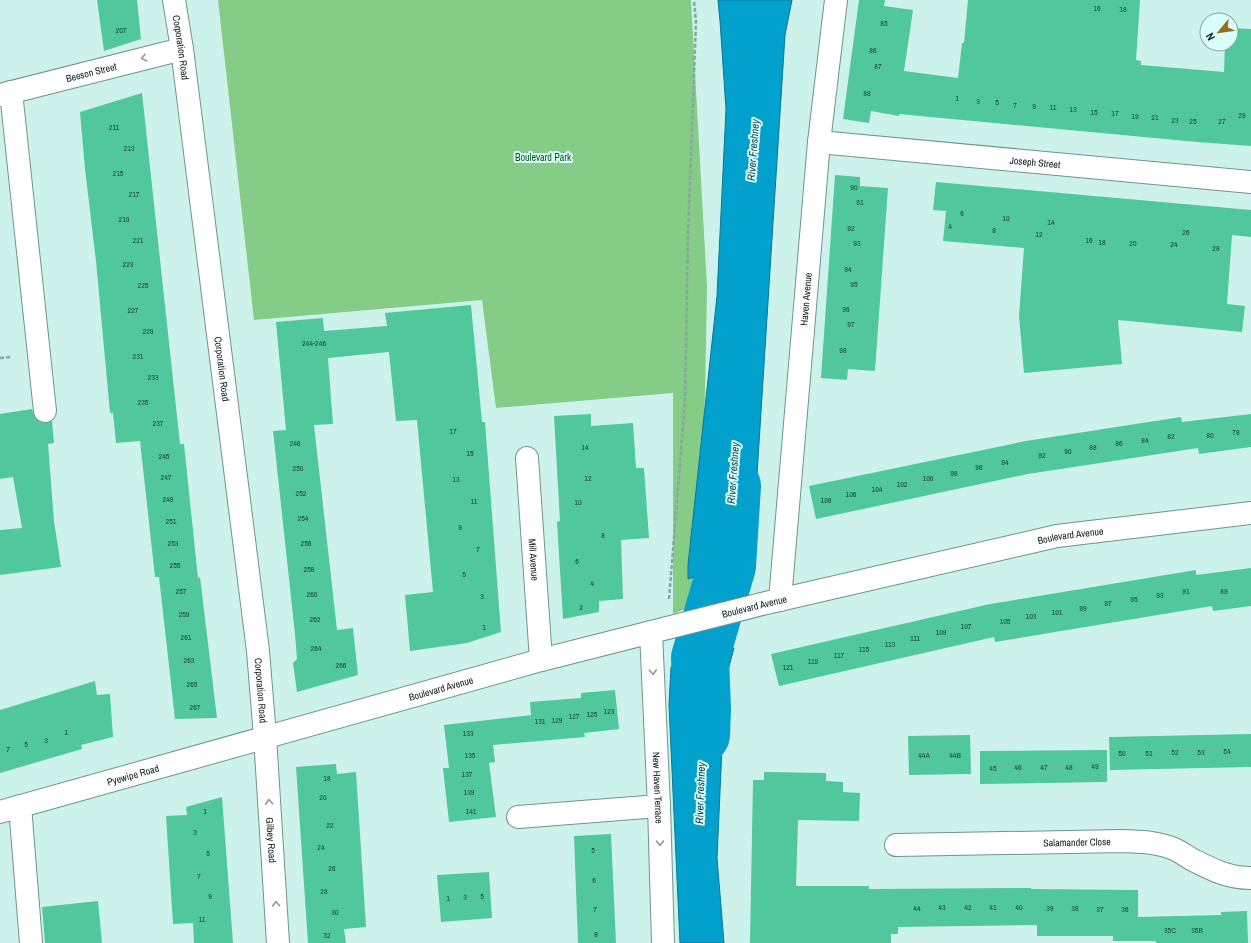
<svg xmlns="http://www.w3.org/2000/svg" width="1251" height="943" font-family="'Archivo Narrow',sans-serif">
<style>
.green{fill:#85cc87}
.water{fill:#02a0cd;stroke:#067897}
.lines{fill:none;stroke-linecap:round;stroke-linejoin:round}
.river{stroke:#02a0cd;stroke-width:58}
.building{fill:#50c89b}
.minor-casing{stroke:#71938e;stroke-width:24}
.path{stroke:#89a5a1;stroke-width:2.5;stroke-dasharray:4 2;stroke-linecap:butt}
.minor{stroke:#fff;stroke-width:22}
.oneway{stroke:#939998}
.labels{text-anchor:middle;dominant-baseline:central;stroke-width:4;stroke-linejoin:round;paint-order:stroke}
.number-label{font-size:8px;fill:#1e473a}
.street-label{font-size:10px;fill:#0e1c1a;stroke:#dafffa}
.park-label{font-size:10px;fill:#035813;stroke:#dafffa}
.water-label{font-size:11px;font-style:italic;fill:#00384a;stroke:#dafffa}
</style>
<rect width="100%" height="100%" fill="#cdf2ec"/>
<path class="green" d="M218,0H691L707,287L705,393L697,604L673,614V393L496,408L482,300L254,320Z"/>
<path class="water" d="M718,0H792L785,35L752,553L744,562L727,566L688,579V565L717,296L726,109L720,21Z
M734,648L725,681L717,858L724,943H680L669,705L671,667L683,659Z"/>
<g class="lines">
<path class="river" d="M701,735L702,709L700,658L727,566L732,486"/>
</g>
<path class="building" d="M97,0H137L141,39L104,51Z
M859,0H885L884,6L913,10L904,71L958,78L962,43H964L968,0H1140L1136,60L1141,61V65L1224,72L1225,44H1231V28L1251,29V146L1197,142L899,114V116L871,111L869,123L843,119Z
M142,93L180,444H184L198,578L200,577L217,718L175,719L159,577H155L140,441L116,443L113,413H110L96,261L85,169L80,112Z
M835,175L860,177V186L888,188L875,371L848,369L847,380L821,378Z
M936,182L1251,210V237L1232,235L1227,304L1245,306L1242,332L1118,320L1122,364L1024,373L1019,316L1024,248L943,241L946,211L933,210Z
M471,305L482,422H485L501,632L467,643L410,651L405,595L433,592L417,420L396,421L389,352L328,358L333,424L314,425L337,630L353,628L358,675L297,692L293,663L297,659L295,634L273,431L286,430L276,322L323,318L324,331L387,326L385,313Z
M32,409L35,418L40,422L46,423L52,421L54,443L48,444L54,521L61,567L0,575V530L22,528L13,477L0,479V414Z
M591,414V426L633,423L636,468H644L649,538L621,540L623,599L599,601V612L563,619L557,522L560,521L554,416Z
M1251,414V447L1199,454L1198,448L1028,474L816,519L809,486L1026,441L1181,417L1182,422Z
M1251,568V606L1213,611L1212,606L995,642L994,637L779,686L771,654L990,604L1196,570V575Z
M95,681L97,695L110,694L113,737L81,745L82,749L0,773V710Z
M615,690L619,729L584,733L585,737L493,745L495,762L489,763L496,817L449,822L443,768H449L444,725L531,715L530,702L581,698V693Z
M1251,734V767L1110,770L1109,737Z
M970,735L971,774L909,775L908,736Z
M1107,750V782L980,784V751Z
M336,764L337,774L356,772L366,927L344,929L346,943H308L296,767Z
M764,772L826,773V781L843,782V792L860,793L859,821L798,820L796,886H869V889L1031,888V889L1138,890V917L1221,915V912L1247,911L1248,943H1156V941H1113V936H1037V925L898,927V934H891V943H750L753,780H764Z
M222,797L233,943H194L193,923L173,924L166,816L187,815L186,807Z
M611,834L616,943H578L574,836Z
M489,872L492,918L441,922L437,875Z
M98,901L102,943H45L42,907Z"/>
<g class="lines">
<defs>
<g id="minor">
<path id="s1" d="M174,0L182,49L258,651L265,737L278,943"/>
<path d="M11,92L45,411"/>
<path id="s2" d="M0,95L182,49"/>
<path id="s3" d="M819,142L1251,182"/>
<path id="s4" d="M527,458L541,660"/>
<path id="s5" d="M780,600L819,142L836,0"/>
<path id="s6" d="M651,633L659,806L663,943"/>
<path d="M20,806L31,943"/>
<path id="s7" d="M0,812L541,660L766,603L1057,536L1251,513"/>
<path d="M518,817L659,806"/>
<path id="s8" d="M896,845L1123,841C1141,842 1158,842 1174,849C1181,852 1187,857 1193,860C1213,870 1228,878 1251,878"/>
</g>
</defs>
<use href="#minor" class="minor-casing"/>
<path class="path" d="M0,358L11,357
M669,599L685,401L688,234L696,22L694,0"/>
<use href="#minor" class="minor"/>
</g>
<defs><path id="oneway-chevron" d="M-2-3.5L2.5 0L-2 3.5" fill="none" stroke-width="1.6" stroke-linecap="round" stroke-linejoin="round"/></defs>
<g class="oneway">
<use href="#oneway-chevron" transform="translate(144 58) rotate(166)"/>
<use href="#oneway-chevron" transform="translate(653 672) rotate(87)"/>
<use href="#oneway-chevron" transform="translate(269 802) rotate(-94)"/>
<use href="#oneway-chevron" transform="translate(660 843) rotate(89)"/>
<use href="#oneway-chevron" transform="translate(276 904) rotate(-94)"/>
</g>
<g class="labels">
<g class="number-label">
<text x="1097" y="8">16</text>
<text x="1123" y="9">18</text>
<text x="884" y="23">85</text>
<text x="121" y="30">207</text>
<text x="873" y="50">86</text>
<text x="878" y="66">87</text>
<text x="867" y="93">88</text>
<text x="957" y="98">1</text>
<text x="978" y="101">3</text>
<text x="997" y="102">5</text>
<text x="1015" y="105">7</text>
<text x="1034" y="106">9</text>
<text x="1053" y="107">11</text>
<text x="1073" y="109">13</text>
<text x="1094" y="112">15</text>
<text x="1115" y="113">17</text>
<text x="1242" y="115">29</text>
<text x="1135" y="116">19</text>
<text x="1155" y="117">21</text>
<text x="1175" y="120">23</text>
<text x="1193" y="121">25</text>
<text x="1222" y="121">27</text>
<text x="114" y="127">211</text>
<text x="129" y="148">213</text>
<text x="118" y="173">215</text>
<text x="854" y="187">90</text>
<text x="134" y="194">217</text>
<text x="860" y="202">91</text>
<text x="962" y="213">6</text>
<text x="1006" y="218">10</text>
<text x="124" y="219">219</text>
<text x="1051" y="222">14</text>
<text x="950" y="226">4</text>
<text x="851" y="228">92</text>
<text x="994" y="230">8</text>
<text x="1186" y="232">26</text>
<text x="1039" y="234">12</text>
<text x="138" y="240">221</text>
<text x="1089" y="240">16</text>
<text x="1102" y="242">18</text>
<text x="857" y="243">93</text>
<text x="1133" y="243">20</text>
<text x="1174" y="244">24</text>
<text x="1216" y="248">28</text>
<text x="128" y="264">223</text>
<text x="848" y="269">94</text>
<text x="854" y="284">95</text>
<text x="143" y="285">225</text>
<text x="846" y="309">96</text>
<text x="133" y="310">227</text>
<text x="851" y="324">97</text>
<text x="148" y="331">229</text>
<text x="314" y="343">244-246</text>
<text x="843" y="350">98</text>
<text x="138" y="356">231</text>
<text x="153" y="377">233</text>
<text x="143" y="402">235</text>
<text x="158" y="423">237</text>
<text x="453" y="431">17</text>
<text x="1236" y="432">78</text>
<text x="1210" y="435">80</text>
<text x="1171" y="436">82</text>
<text x="1145" y="440">84</text>
<text x="295" y="443">248</text>
<text x="1119" y="443">86</text>
<text x="585" y="447">14</text>
<text x="1093" y="447">88</text>
<text x="1068" y="451">90</text>
<text x="470" y="453">15</text>
<text x="1042" y="455">92</text>
<text x="164" y="456">245</text>
<text x="1005" y="462">94</text>
<text x="979" y="467">96</text>
<text x="298" y="468">250</text>
<text x="954" y="473">98</text>
<text x="166" y="477">247</text>
<text x="588" y="478">12</text>
<text x="928" y="478">100</text>
<text x="456" y="479">13</text>
<text x="902" y="484">102</text>
<text x="877" y="489">104</text>
<text x="301" y="493">252</text>
<text x="851" y="494">106</text>
<text x="168" y="499">249</text>
<text x="826" y="500">108</text>
<text x="474" y="501">11</text>
<text x="578" y="502">10</text>
<text x="303" y="518">254</text>
<text x="171" y="521">251</text>
<text x="460" y="527">9</text>
<text x="603" y="535">8</text>
<text x="173" y="543">253</text>
<text x="306" y="543">256</text>
<text x="478" y="549">7</text>
<text x="577" y="561">6</text>
<text x="175" y="565">255</text>
<text x="309" y="569">258</text>
<text x="464" y="574">5</text>
<text x="592" y="583">4</text>
<text x="181" y="591">257</text>
<text x="1186" y="591">91</text>
<text x="1224" y="591">89</text>
<text x="312" y="594">260</text>
<text x="1160" y="595">93</text>
<text x="482" y="596">3</text>
<text x="1134" y="599">95</text>
<text x="1108" y="603">97</text>
<text x="581" y="607">2</text>
<text x="1083" y="608">99</text>
<text x="1057" y="612">101</text>
<text x="184" y="614">259</text>
<text x="1031" y="616">103</text>
<text x="315" y="619">262</text>
<text x="1005" y="621">105</text>
<text x="966" y="626">107</text>
<text x="484" y="627">1</text>
<text x="941" y="632">109</text>
<text x="186" y="637">261</text>
<text x="915" y="638">111</text>
<text x="890" y="644">113</text>
<text x="316" y="648">264</text>
<text x="864" y="649">115</text>
<text x="839" y="655">117</text>
<text x="189" y="660">263</text>
<text x="813" y="661">119</text>
<text x="341" y="665">266</text>
<text x="788" y="667">121</text>
<text x="192" y="684">265</text>
<text x="195" y="707">267</text>
<text x="609" y="711">123</text>
<text x="592" y="714">125</text>
<text x="574" y="716">127</text>
<text x="557" y="720">129</text>
<text x="540" y="721">131</text>
<text x="66" y="732">1</text>
<text x="468" y="733">133</text>
<text x="46" y="740">3</text>
<text x="26" y="744">5</text>
<text x="8" y="749">7</text>
<text x="1227" y="751">54</text>
<text x="1175" y="752">52</text>
<text x="1201" y="752">53</text>
<text x="1122" y="753">50</text>
<text x="1149" y="753">51</text>
<text x="470" y="755">135</text>
<text x="924" y="755">44A</text>
<text x="955" y="755">44B</text>
<text x="1095" y="766">49</text>
<text x="1018" y="767">46</text>
<text x="1044" y="767">47</text>
<text x="1069" y="767">48</text>
<text x="993" y="768">45</text>
<text x="467" y="774">137</text>
<text x="327" y="778">18</text>
<text x="469" y="792">139</text>
<text x="323" y="797">20</text>
<text x="205" y="811">1</text>
<text x="471" y="811">141</text>
<text x="330" y="825">22</text>
<text x="195" y="832">3</text>
<text x="321" y="847">24</text>
<text x="593" y="850">5</text>
<text x="208" y="853">5</text>
<text x="332" y="868">26</text>
<text x="199" y="876">7</text>
<text x="594" y="880">6</text>
<text x="324" y="891">28</text>
<text x="210" y="896">9</text>
<text x="482" y="896">5</text>
<text x="465" y="897">3</text>
<text x="448" y="898">1</text>
<text x="942" y="907">43</text>
<text x="968" y="907">42</text>
<text x="993" y="907">41</text>
<text x="1019" y="907">40</text>
<text x="917" y="908">44</text>
<text x="1050" y="908">39</text>
<text x="1075" y="908">38</text>
<text x="595" y="909">7</text>
<text x="1100" y="909">37</text>
<text x="1125" y="909">36</text>
<text x="335" y="912">30</text>
<text x="202" y="919">11</text>
<text x="1170" y="930">35C</text>
<text x="1197" y="930">35B</text>
<text x="596" y="934">8</text>
<text x="327" y="935">32</text>
</g>
<g class="street-label">
<text stroke="none"><textPath href="#s1" startOffset="48">Corporation Road</textPath></text>
<text stroke="none"><textPath href="#s2" startOffset="94">Beeson Street</textPath></text>
<text stroke="none"><textPath href="#s3" startOffset="217">Joseph Street</textPath></text>
<text stroke="none"><textPath href="#s5" startOffset="302">Haven Avenue</textPath></text>
<text stroke="none"><textPath href="#s1" startOffset="372">Corporation Road</textPath></text>
<text stroke="none"><textPath href="#s7" startOffset="1106">Boulevard Avenue</textPath></text>
<text stroke="none"><textPath href="#s4" startOffset="102">Mill Avenue</textPath></text>
<text stroke="none"><textPath href="#s7" startOffset="782">Boulevard Avenue</textPath></text>
<text stroke="none"><textPath href="#s7" startOffset="458">Boulevard Avenue</textPath></text>
<text stroke="none"><textPath href="#s1" startOffset="696">Corporation Road</textPath></text>
<text stroke="none"><textPath href="#s7" startOffset="138">Pyewipe Road</textPath></text>
<text stroke="none"><textPath href="#s6" startOffset="155">New Haven Terrace</textPath></text>
<text stroke="none"><textPath href="#s1" startOffset="846">Gilbey Road</textPath></text>
<text stroke="none"><textPath href="#s8" startOffset="181">Salamander Close</textPath></text>
</g>
<g class="park-label">
<text x="543" y="157">Boulevard Park</text>
</g>
<g class="water-label">
<text transform="translate(753 150) rotate(-86)">River Freshney</text>
<text transform="translate(733 473) rotate(-86)">River Freshney</text>
<text transform="translate(700 793) rotate(-88)">River Freshney</text>
</g>
</g>
<g transform="translate(1219 32) rotate(241)"><circle r="19" fill="#dafffa" stroke="#88a4a0"/>
<path d="M0-3L7 15L0 10L-7 15Z" fill="#957019"/>
<text y="-6" font-size="11" font-weight="bold" text-anchor="middle" fill="#0e1c1a">N</text>
</g>
</svg>
